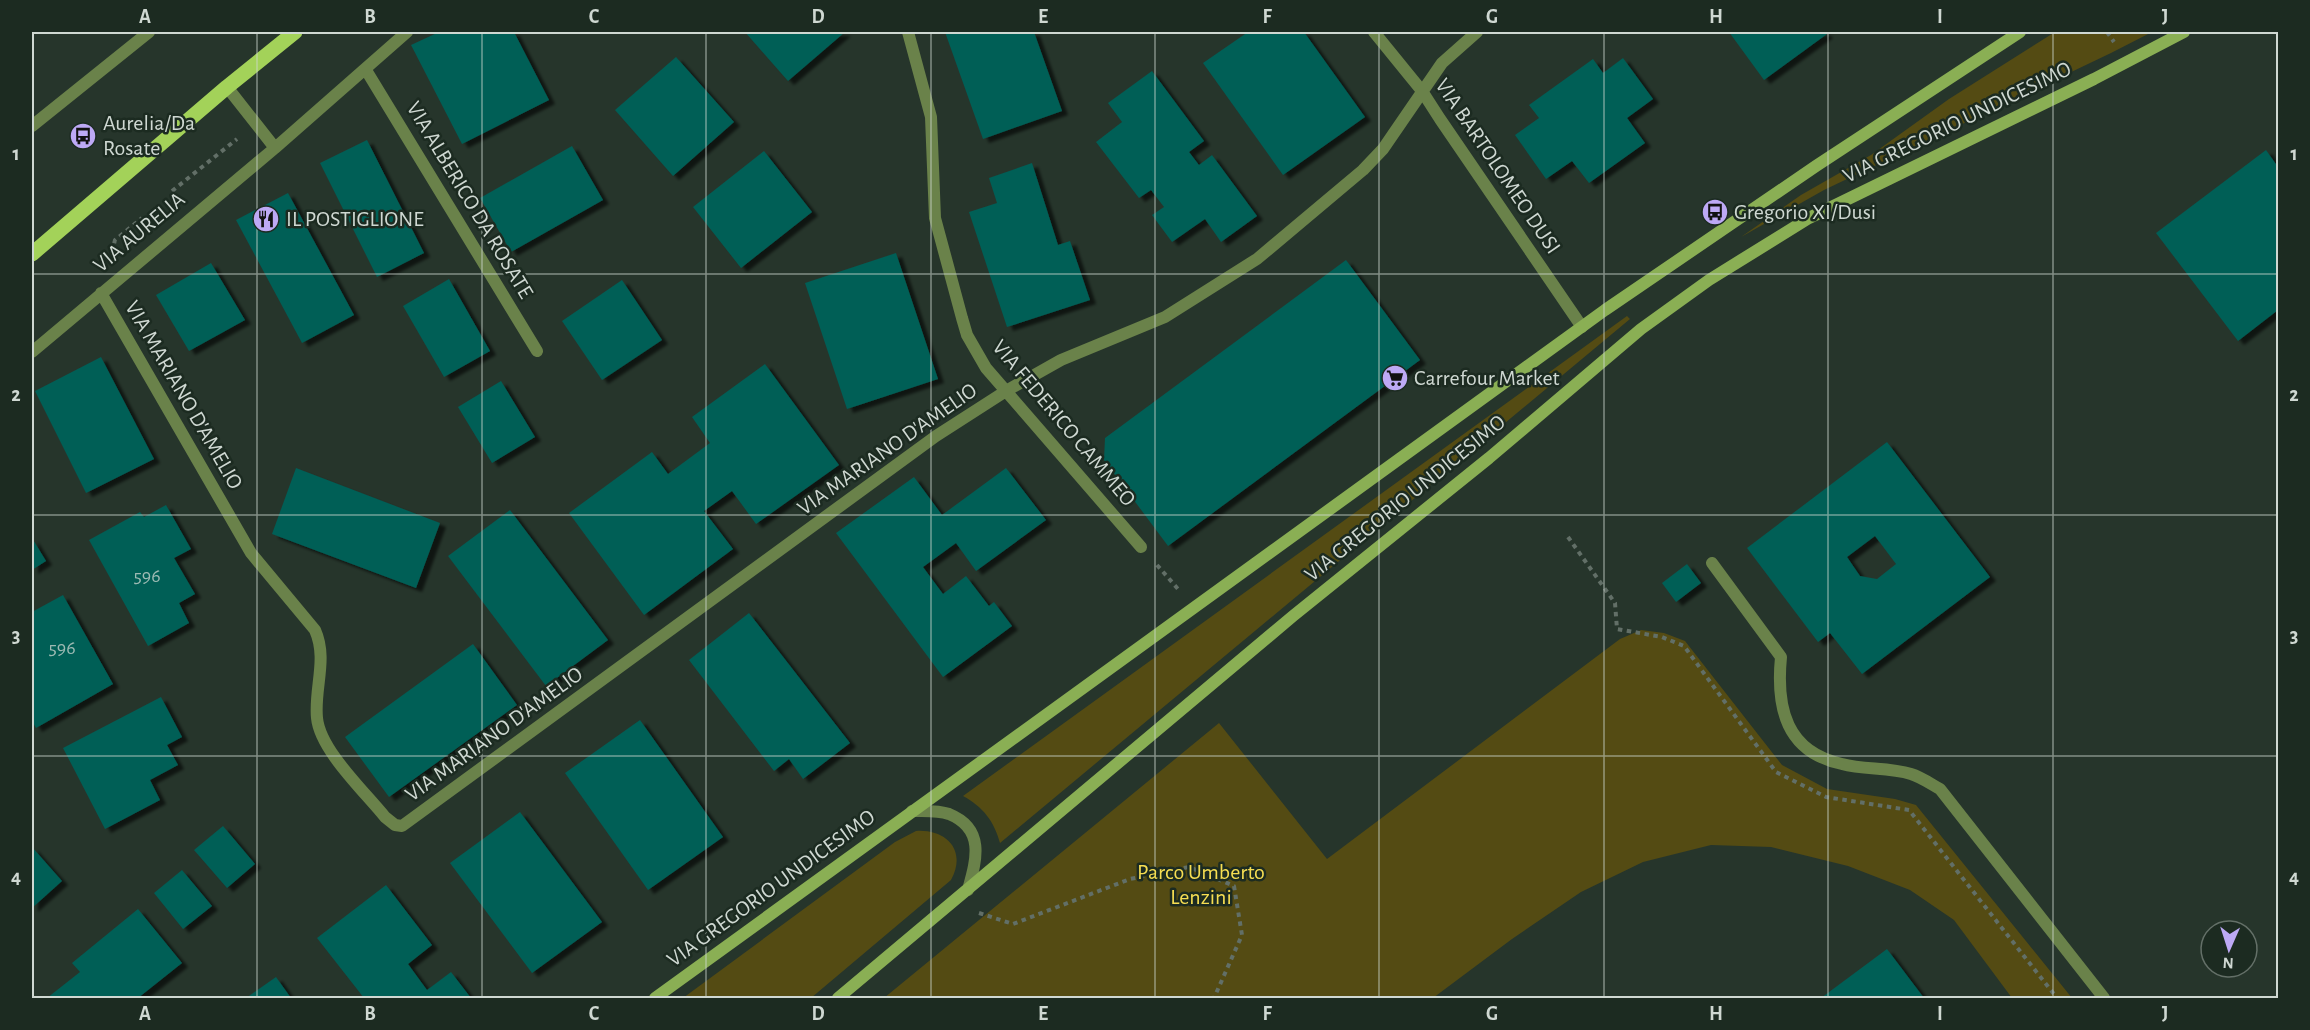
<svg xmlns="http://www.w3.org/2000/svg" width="2310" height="1030" font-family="'Alegreya Sans',sans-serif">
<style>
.green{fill:#544b13}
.building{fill:#025e56;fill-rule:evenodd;filter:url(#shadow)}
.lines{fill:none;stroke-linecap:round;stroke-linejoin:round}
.path{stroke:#626f67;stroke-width:4;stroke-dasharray:4.5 4.5;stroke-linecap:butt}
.lane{stroke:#6a824a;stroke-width:12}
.street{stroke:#6a824a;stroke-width:12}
.secondary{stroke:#8aaf54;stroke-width:12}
.primary{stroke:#a3d259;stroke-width:15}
.grid{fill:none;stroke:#cfd8d2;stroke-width:1.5;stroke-opacity:0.55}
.labels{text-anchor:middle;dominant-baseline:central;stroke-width:5;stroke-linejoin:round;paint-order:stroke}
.number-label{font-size:20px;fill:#9cbab3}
.street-label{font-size:22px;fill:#cfd8d2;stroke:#1c2b21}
.poi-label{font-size:22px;fill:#cfd8d2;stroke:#1c2b21;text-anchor:start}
.park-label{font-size:22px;fill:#f6de52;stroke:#1c2b21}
.neatline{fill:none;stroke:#cfd8d2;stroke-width:2}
.grid-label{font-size:20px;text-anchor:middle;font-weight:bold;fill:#cfd8d2}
</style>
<defs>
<filter id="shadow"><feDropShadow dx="6" dy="4" stdDeviation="1.5" flood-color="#0009"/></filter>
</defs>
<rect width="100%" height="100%" fill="#26352b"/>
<path class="green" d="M2055,32H2152L2111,53L1824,190L1741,237L1801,195L1871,155L1949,99Z
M1627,316L1630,319L1000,843C994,821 983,807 963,796Z
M1641,630L1664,633L1685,641L1782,765L1827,789L1895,799L1916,805L2072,998H2012L1954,920L1910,890L1848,866L1771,847L1711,845L1643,862L1581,892L1512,939L1433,998H884L1219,723L1327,859L1620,639Z
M916,831C947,829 967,851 951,880L811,998H683L895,842Z"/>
<path class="building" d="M439,32H514L549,100L462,144L411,45Z
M745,32H845L788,81Z
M945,32H1034L1062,111L983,139Z
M1248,32H1304L1365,117L1283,175L1203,63Z
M1729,32H1825L1827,34L1764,80Z
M676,57L734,122L673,176L615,110Z
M1623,58L1653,99L1627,118L1645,143L1589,183L1572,161L1546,179L1515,135L1539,118L1529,105L1593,59L1603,73Z
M1152,71L1204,141L1189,152L1199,165L1212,155L1257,216L1221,242L1205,219L1172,242L1152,215L1164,207L1151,190L1139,198L1096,142L1122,122L1108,103Z
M367,140L424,253L377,277L320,163Z
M572,146L603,200L511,252L480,198Z
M2266,150L2278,167V310L2238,341L2156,233Z
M764,151L812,212L741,268L693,207Z
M1032,163L1058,245L1070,241L1090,300L1007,327L969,212L997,203L989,178Z
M288,193L354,315L302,343L236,220Z
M896,253L938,379L847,409L805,283Z
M1346,260L1420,360L1168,546L1104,460L1105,438Z
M211,263L245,320L189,351L156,295Z
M449,279L490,351L444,377L403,306Z
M622,280L662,340L602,380L562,321Z
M101,357L154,459L86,493L35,391Z
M765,364L839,465L756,524L732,491L704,511L733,549L644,615L569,513L652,452L668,474L710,443L692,417Z
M501,381L535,437L492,463L458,407Z
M1887,442L1990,577L1862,674L1830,633L1818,642L1747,548ZM1875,536L1896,564L1877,579L1860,576L1847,557Z
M296,468L440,523L416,588L272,534Z
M1006,468L1046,520L976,571L956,543L923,567L943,594L966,576L989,606L994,602L1012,626L943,677L836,533L914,477L942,515Z
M166,505L191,549L174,558L195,594L179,603L189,623L148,646L89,540L140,512L144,517Z
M510,510L608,640L546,686L448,556Z
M32,538L46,561L32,570Z
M1687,564L1701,583L1676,602L1662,583Z
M63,595L113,684L36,728L32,721V612Z
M749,613L850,743L803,779L789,759L774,771L689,660Z
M473,644L517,705L389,797L345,737Z
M161,697L182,737L167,745L178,765L150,780L160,800L105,829L63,748Z
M640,720L723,837L648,890L565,773Z
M520,812L602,922L532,973L450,863Z
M223,826L255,864L227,888L194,850Z
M32,847L62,881L32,908Z
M182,870L212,906L183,929L154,893Z
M386,885L432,945L408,964L427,990L451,972L471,998H364L317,938Z
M138,909L182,963L138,998H47L80,972L72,963Z
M1887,949L1924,998H1821Z
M276,977L291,998H246Z"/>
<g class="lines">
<path class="path" d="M2107,32L2114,42
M172,191L237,139
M112,252L115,240L142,218
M1568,537L1615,603L1617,629L1662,637L1684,646L1776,772L1826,797L1909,810L2057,998
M1157,565L1178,589
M979,913L1013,924L1130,879L1189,867L1234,886L1242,935L1214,998"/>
<path class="lane" d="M32,126L149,32
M1712,563L1781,657C1776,708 1786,752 1842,764C1864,770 1889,767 1911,774C1921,777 1931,784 1940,789L2104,998"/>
<path class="street" d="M908,32L931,117L935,218L962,318L967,335L986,368L1141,547
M1374,32L1422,91L1440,119L1582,327
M366,70L537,351
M227,87L275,148
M101,293L251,553L315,630C328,659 314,688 317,718C320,750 364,791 385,817L395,825L402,826L936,436L1006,391L1061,360L1165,317L1257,259L1363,170L1383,149L1442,63L1477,32
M32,352L275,148L407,32
M912,811C924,811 938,810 949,814C986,829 976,861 968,890"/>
<path class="secondary" d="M655,998L1605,310L1816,166L2020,32
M838,998L1293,616L1489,458L1641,329L1709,280L1809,218L2094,79L2184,32"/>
<path class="primary" d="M32,254L227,87L295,32"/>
</g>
<path class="grid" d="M257,32V998M482,32V998M706,32V998M931,32V998M1155,32V998M1379,32V998M1604,32V998M1828,32V998M2053,32V998M32,274H2278M32,515H2278M32,756H2278"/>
<defs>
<symbol id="bus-disc" viewBox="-11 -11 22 22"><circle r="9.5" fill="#bda9f5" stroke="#1c2b21"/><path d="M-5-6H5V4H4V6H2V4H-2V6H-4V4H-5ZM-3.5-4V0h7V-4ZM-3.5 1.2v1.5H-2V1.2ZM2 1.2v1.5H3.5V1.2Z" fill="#111"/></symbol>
<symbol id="restaurant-disc" viewBox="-11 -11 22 22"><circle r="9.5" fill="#bda9f5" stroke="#1c2b21"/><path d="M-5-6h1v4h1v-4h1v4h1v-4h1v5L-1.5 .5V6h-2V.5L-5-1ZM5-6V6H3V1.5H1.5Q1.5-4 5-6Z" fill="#111"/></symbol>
<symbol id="supermarket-disc" viewBox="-11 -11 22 22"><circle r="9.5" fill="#bda9f5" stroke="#1c2b21"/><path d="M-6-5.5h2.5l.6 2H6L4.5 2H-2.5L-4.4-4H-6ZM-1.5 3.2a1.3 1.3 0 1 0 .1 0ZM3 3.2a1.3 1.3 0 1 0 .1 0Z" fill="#111"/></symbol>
</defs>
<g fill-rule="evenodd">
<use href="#bus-disc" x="68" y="121" width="30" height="30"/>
<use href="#bus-disc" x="1700" y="197" width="30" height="30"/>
<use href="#restaurant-disc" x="251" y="204" width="30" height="30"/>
<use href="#supermarket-disc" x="1380" y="363" width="30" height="30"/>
</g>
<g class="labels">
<g class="number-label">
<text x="147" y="576">596</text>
<text x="62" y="648">596</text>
</g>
<g class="street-label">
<text transform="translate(1957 122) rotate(-26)">VIA GREGORIO UNDICESIMO</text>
<text transform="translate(1498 166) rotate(56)">VIA BARTOLOMEO DUSI</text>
<text transform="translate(470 200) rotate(59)">VIA ALBERICO DA ROSATE</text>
<text transform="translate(139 232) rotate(-40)">VIA AURELIA</text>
<text transform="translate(184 395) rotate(60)">VIA MARIANO D'AMELIO</text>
<text transform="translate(1064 423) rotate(50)">VIA FEDERICO CAMMEO</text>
<text transform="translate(887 449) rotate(-35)">VIA MARIANO D'AMELIO</text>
<text transform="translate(1405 498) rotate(-39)">VIA GREGORIO UNDICESIMO</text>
<text transform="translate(494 734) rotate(-36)">VIA MARIANO D'AMELIO</text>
<text transform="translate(771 888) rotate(-36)">VIA GREGORIO UNDICESIMO</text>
</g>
<g class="poi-label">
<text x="103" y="123">Aurelia/Da<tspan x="103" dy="25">Rosate</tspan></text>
<text x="1734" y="212">Gregorio XI/Dusi</text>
<text x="286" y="219">IL POSTIGLIONE</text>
<text x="1414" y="378">Carrefour Market</text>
</g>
<g class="park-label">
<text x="1201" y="872">Parco Umberto<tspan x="1201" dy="25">Lenzini</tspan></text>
</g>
</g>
<rect width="2310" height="1030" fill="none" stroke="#1c2b21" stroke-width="66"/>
<g transform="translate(2229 949) rotate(183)"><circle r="28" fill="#1c2b21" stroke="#647068" stroke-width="1.5"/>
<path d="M0-4.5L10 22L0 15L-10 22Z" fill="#bda9f5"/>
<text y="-9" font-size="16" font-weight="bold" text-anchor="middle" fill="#cfd8d2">N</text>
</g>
<rect x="33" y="33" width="2244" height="964" class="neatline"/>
<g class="grid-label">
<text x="145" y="23">A</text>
<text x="370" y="23">B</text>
<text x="594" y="23">C</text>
<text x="818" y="23">D</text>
<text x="1043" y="23">E</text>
<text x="1267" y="23">F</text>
<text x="1492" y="23">G</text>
<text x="1716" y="23">H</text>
<text x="1940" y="23">I</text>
<text x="2165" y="23">J</text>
<text x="16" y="160">1</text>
<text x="2294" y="160">1</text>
<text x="16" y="401">2</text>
<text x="2294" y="401">2</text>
<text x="16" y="642">3</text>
<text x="2294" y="642">3</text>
<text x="16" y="883">4</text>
<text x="2294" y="883">4</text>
<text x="145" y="1020">A</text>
<text x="370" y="1020">B</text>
<text x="594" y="1020">C</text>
<text x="818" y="1020">D</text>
<text x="1043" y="1020">E</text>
<text x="1267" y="1020">F</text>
<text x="1492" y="1020">G</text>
<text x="1716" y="1020">H</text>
<text x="1940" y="1020">I</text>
<text x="2165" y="1020">J</text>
</g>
</svg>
